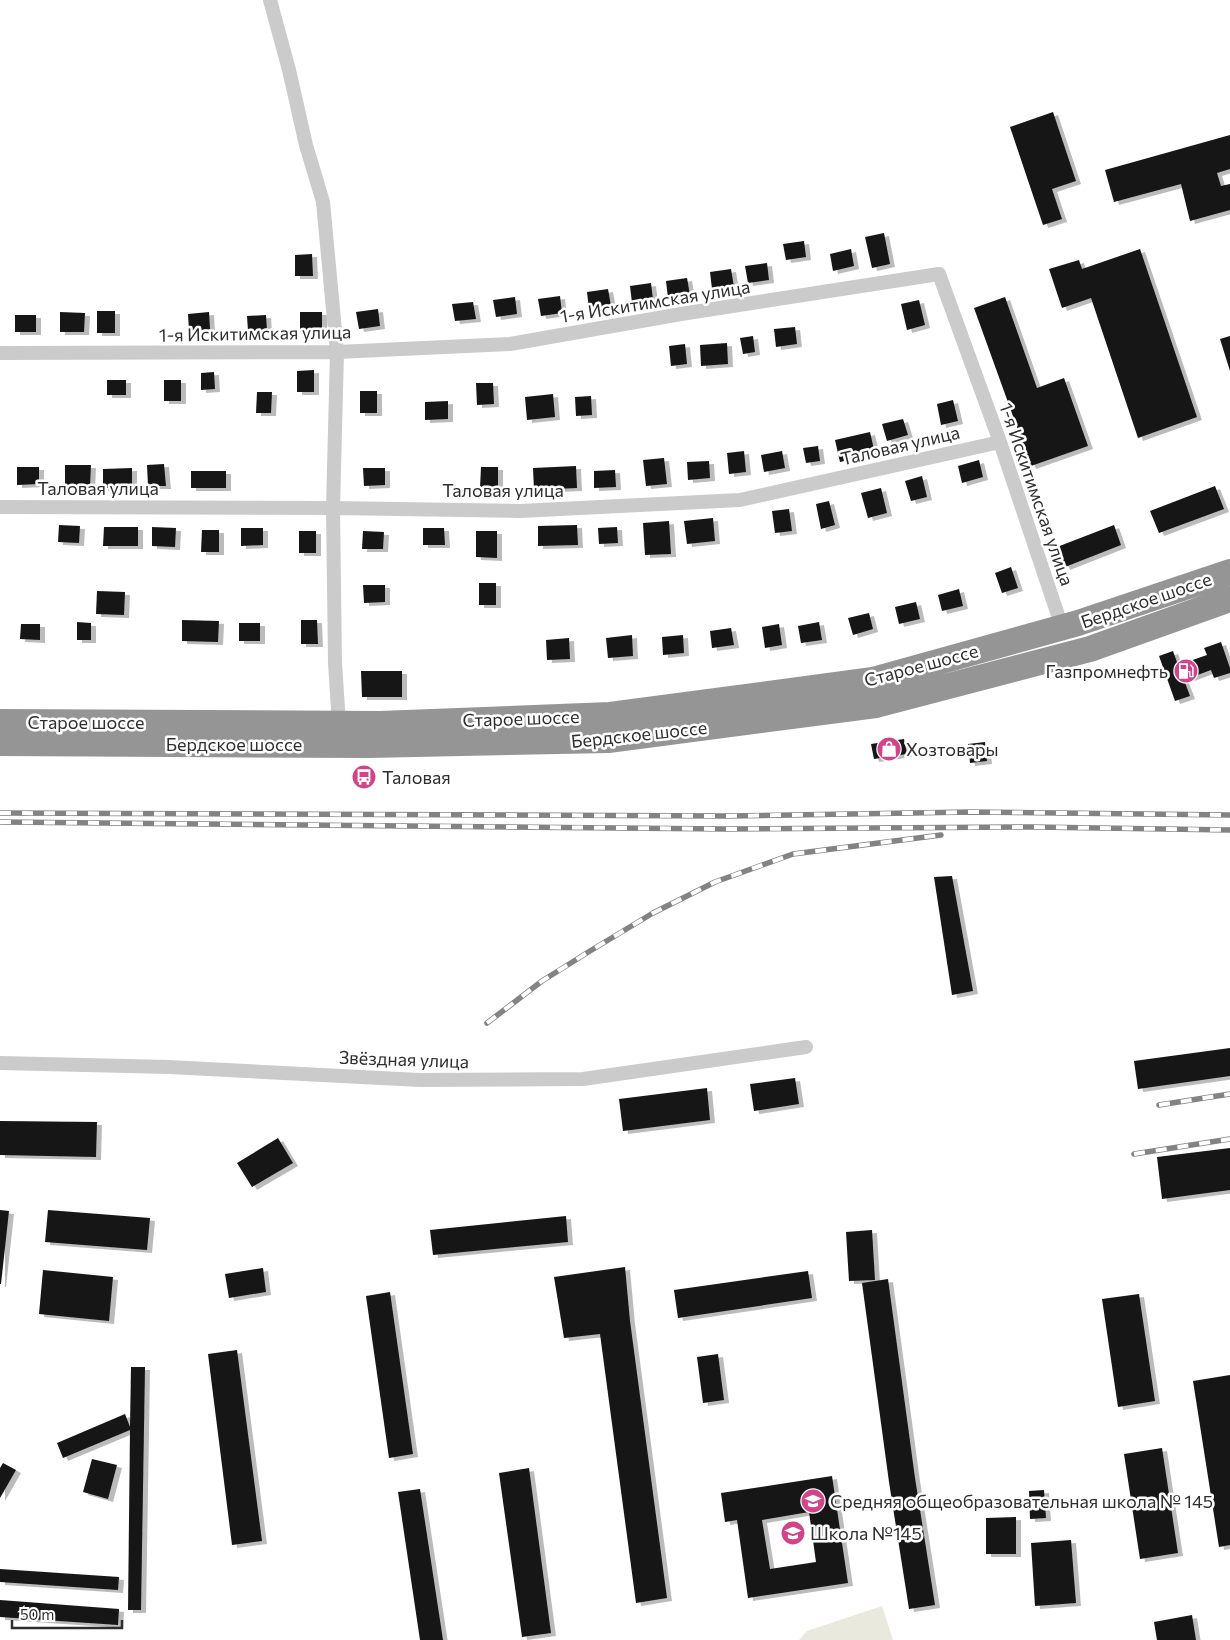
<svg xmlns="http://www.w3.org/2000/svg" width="1230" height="1640" font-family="Commissioner,sans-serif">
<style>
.green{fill:#e9eadd}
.building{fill:#151515;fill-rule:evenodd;filter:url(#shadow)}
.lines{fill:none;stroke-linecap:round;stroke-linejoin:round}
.street{stroke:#cbcbcb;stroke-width:14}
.highway{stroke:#959595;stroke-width:26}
.rail-casing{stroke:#838383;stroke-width:5.5}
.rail{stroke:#fff;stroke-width:4;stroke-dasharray:11;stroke-linecap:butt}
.labels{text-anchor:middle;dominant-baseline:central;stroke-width:5;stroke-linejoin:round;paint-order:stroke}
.street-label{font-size:18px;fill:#2e2e2e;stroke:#fff}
.poi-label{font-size:18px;fill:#2e2e2e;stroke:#fff;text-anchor:start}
</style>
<defs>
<filter id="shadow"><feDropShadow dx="5" dy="3" stdDeviation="0" flood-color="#0004"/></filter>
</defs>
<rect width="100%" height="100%" fill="#fff"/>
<path class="green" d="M882,1606L893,1640H799L807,1631Z"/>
<path class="building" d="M1053,112L1076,181L1052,189L1062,219L1043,225L1010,127Z
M1230,135V169L1217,173L1221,186L1230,184V210L1190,221L1181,184L1114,202L1105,170Z
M884,233L890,264L872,268L865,237Z
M804,241L806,257L786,260L783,244Z
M851,249L854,266L833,271L830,254Z
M1140,249L1197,417L1138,438L1091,298L1062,308L1049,269L1079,260L1082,269Z
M312,254L313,276H295V255Z
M767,263L769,280L748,283L745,266Z
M731,269L734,287L712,289L710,272Z
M687,278L690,295L668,298L666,281Z
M651,283L653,300L632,303L630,286Z
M608,289L611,306L589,309L587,292Z
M560,296L562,313L541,316L538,299Z
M515,297L517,314L496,317L493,300Z
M1005,297L1037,388L1064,378L1088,446L1031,466L974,308Z
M919,300L925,325L907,330L901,304Z
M473,302L476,319L455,321L452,304Z
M378,309L380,326L359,329L356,312Z
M97,311H115V333H97Z
M60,312L85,313L84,332H60Z
M209,312L210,329L189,331L188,314Z
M300,312H322V332H300Z
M15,315H36V332H15Z
M266,315L267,331H248L247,316Z
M795,327L797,344L776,347L774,329Z
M753,336L755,352L743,354L740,338Z
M1230,336V371L1220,339Z
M727,343L728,364L701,366L700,345Z
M685,344L687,364L671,366L669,346Z
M314,370V392H297V371Z
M214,372L215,389L201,390V373Z
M107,380H126V395H107Z
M164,380H181V401H164Z
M476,383H493L494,404L477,405Z
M360,391H377V413H360Z
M257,392H272L271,413H256Z
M553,394L555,417L527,420L525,397Z
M591,396L592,415L576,416L575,397Z
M953,400L958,421L941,425L937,404Z
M448,401V419L425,420V402Z
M903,419L908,435L887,441L882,424Z
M870,432L875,454L840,462L835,440Z
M818,446L820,461L806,463L803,448Z
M744,451L746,472L729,474L727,453Z
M782,451L785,468L764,472L761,455Z
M664,458L667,484L646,486L643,460Z
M979,460L983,477L962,483L958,466Z
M709,461L710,478L688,480L687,462Z
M164,464L166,486H148L147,465Z
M65,465H91L90,486H65Z
M576,466L577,488L534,490L533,468Z
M17,467H39V484L17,485Z
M481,467H498V488H480Z
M132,468V487L103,488V469Z
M363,468H385V485L364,486Z
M615,470L616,487L594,488V471Z
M191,471H226V488H191Z
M922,476L927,497L911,501L905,481Z
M1215,486L1224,509L1159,533L1150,511Z
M881,488L887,513L868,518L861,493Z
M829,501L835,525L821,529L816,504Z
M789,509L792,531L775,533L772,511Z
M713,518L715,541L687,544L684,521Z
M669,521L671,554L645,555L643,523Z
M59,525L80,526L79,543L58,542Z
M577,525L578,545L538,546V526Z
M1114,525L1121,545L1065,567L1057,547Z
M104,527H138V546H103Z
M152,527L176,528L175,547L152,546Z
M617,527L618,543L599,544L598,528Z
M241,528H263V545L241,546Z
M423,528H444L445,545H423Z
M202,530H219V552H201Z
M299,531H316V553H299Z
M363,531L384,532L383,549H362Z
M476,531H497V558L476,557Z
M1011,567L1018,588L1002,593L995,573Z
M479,583H496V605H479Z
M363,585H385V602L364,603Z
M959,589L963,606L942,611L938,595Z
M97,591L125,592L124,615L96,614Z
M916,602L920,619L899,624L895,607Z
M869,613L873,629L853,635L848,618Z
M182,620L219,621L218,642L182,641Z
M301,620H317L318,644H301Z
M77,622L91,623V640H77Z
M819,622L822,640L801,643L798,626Z
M239,623H260V641H239Z
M21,624H40V640L20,639Z
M779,624L782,645L765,648L762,627Z
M731,628L734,645L712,648L710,631Z
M632,635L633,656L608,658L606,638Z
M683,635L684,653L663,655L662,637Z
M569,638L570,659L547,660L546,640Z
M1221,642L1230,668V673L1214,678L1211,670L1184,680L1190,696L1175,701L1159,656L1173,651L1178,665L1207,655L1204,648Z
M361,671H402V697H362Z
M904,739L907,754L874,759L871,744Z
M985,742L987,761L970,763L968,744Z
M952,876L973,991L952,995L934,877Z
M1230,1048V1076L1138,1089L1134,1061Z
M795,1078L799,1104L754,1111L750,1084Z
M707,1088L710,1120L623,1131L619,1099Z
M0,1121L97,1122L96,1157L0,1155Z
M278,1138L293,1163L252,1187L237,1163Z
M1230,1148V1190L1162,1199L1157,1157Z
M0,1210L9,1211L1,1284H0Z
M48,1210L150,1218L147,1250L45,1242Z
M566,1216L568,1242L433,1255L430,1230Z
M872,1230L875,1280L849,1281L846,1232Z
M625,1267L630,1321L667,1598L636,1603L600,1334L564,1338L554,1277Z
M263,1268L266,1292L229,1298L225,1274Z
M43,1270L113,1277L109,1321L39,1314Z
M808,1271L812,1298L678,1318L674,1290Z
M888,1279L915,1478L935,1605L909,1609L889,1482L862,1283Z
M390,1292L413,1454L389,1458L366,1296Z
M1139,1294L1155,1401L1118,1407L1102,1299Z
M237,1350L262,1541L232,1545L208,1354Z
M718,1354L724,1400L703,1403L697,1357Z
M131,1367H145L141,1610H128L130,1430L63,1458L57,1443L125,1414L130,1427Z
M1230,1375V1545L1219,1547L1193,1381Z
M1162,1448L1178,1553L1140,1559L1124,1454Z
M92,1459L117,1465L108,1499L83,1492Z
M3,1463L16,1470L0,1498V1468Z
M529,1468L551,1633L522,1637L499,1473Z
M832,1476L848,1583L748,1598L737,1520L725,1522L721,1493ZM809,1512L816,1562L770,1569L762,1520Z
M420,1489L443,1640H420L398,1492Z
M1044,1490L1046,1518L1030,1519L1029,1491Z
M1016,1517V1554H986V1518Z
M1071,1540L1076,1603L1035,1606L1031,1543Z
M0,1569L119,1577L118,1590L0,1582Z
M0,1600L119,1609L118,1625L0,1617Z
M1192,1615L1196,1640H1157L1154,1622Z"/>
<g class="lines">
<path class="street" d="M270,0L289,70L306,145L323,202L337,352L333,508L335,663L339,724
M0,353L337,352L510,344L681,314L939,274L1000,442L1062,627
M0,507L333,508L520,511L740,500L1000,442
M0,1063L169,1067L420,1080L583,1079L806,1047"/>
<path class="highway" d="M0,722L380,724L610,715L873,680L1078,623L1230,572
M0,743L368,745L608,740L876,705L1090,649L1230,599"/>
<defs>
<path id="rail" d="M0,813L727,816L970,812L1230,815
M0,822L726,829L1033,827L1230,830
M487,1023L542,981L590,951L653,913L715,882L793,854L941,835
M1159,1105L1230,1094
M1134,1154L1230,1139"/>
</defs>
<use href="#rail" class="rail-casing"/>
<use href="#rail" class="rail"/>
</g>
<defs>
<symbol id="fuel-disc" viewBox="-11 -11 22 22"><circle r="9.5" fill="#d24387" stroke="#fff"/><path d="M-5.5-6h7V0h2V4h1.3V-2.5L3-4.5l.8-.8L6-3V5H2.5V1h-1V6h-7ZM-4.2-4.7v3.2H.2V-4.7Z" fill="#fff"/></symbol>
<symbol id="shop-disc" viewBox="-11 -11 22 22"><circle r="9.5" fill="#d24387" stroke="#fff"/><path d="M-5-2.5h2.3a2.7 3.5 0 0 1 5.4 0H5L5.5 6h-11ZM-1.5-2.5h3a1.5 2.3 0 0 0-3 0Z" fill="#fff"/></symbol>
<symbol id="bus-disc" viewBox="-11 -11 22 22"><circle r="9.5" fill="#d24387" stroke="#fff"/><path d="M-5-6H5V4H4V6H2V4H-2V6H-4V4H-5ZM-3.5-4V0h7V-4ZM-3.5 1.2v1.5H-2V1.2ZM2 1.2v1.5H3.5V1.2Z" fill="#fff"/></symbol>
<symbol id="school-disc" viewBox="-11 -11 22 22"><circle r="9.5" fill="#d24387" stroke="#fff"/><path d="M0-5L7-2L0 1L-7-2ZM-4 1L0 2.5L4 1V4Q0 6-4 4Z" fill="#fff"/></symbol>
</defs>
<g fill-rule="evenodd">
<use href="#fuel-disc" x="1172" y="657" width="28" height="28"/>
<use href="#shop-disc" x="875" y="735" width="28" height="28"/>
<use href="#bus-disc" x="350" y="763" width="28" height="28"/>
<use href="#school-disc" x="799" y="1487" width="28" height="28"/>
<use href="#school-disc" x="779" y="1519" width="28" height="28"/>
</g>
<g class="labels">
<g class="street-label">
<text transform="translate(655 301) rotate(-9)">1-я Искитимская улица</text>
<text transform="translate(255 333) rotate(-1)">1-я Искитимская улица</text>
<text transform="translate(900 445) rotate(-13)">Таловая улица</text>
<text x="98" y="488">Таловая улица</text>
<text x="503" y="490">Таловая улица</text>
<text transform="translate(1037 494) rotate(71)">1-я Искитимская улица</text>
<text transform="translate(1146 600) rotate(-19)">Бердское шоссе</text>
<text transform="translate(921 665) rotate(-15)">Старое шоссе</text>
<text transform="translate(521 718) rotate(-2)">Старое шоссе</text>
<text x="86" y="722">Старое шоссе</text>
<text transform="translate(639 734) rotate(-6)">Бердское шоссе</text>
<text x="234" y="744">Бердское шоссе</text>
<text transform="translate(404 1059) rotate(2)">Звёздная улица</text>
</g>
<g class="poi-label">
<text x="1168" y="671" text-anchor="end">Газпромнефть</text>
<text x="906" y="749">Хозтовары</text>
<text x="382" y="777">Таловая</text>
<text x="830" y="1501">Средняя общеобразовательная школа № 145</text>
<text x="810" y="1533">Школа №145</text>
</g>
</g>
<path d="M12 1620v8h110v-8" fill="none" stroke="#2e2e2e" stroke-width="2.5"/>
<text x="20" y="1620" font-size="15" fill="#2e2e2e" stroke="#ffffff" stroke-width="4" paint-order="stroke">50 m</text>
</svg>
